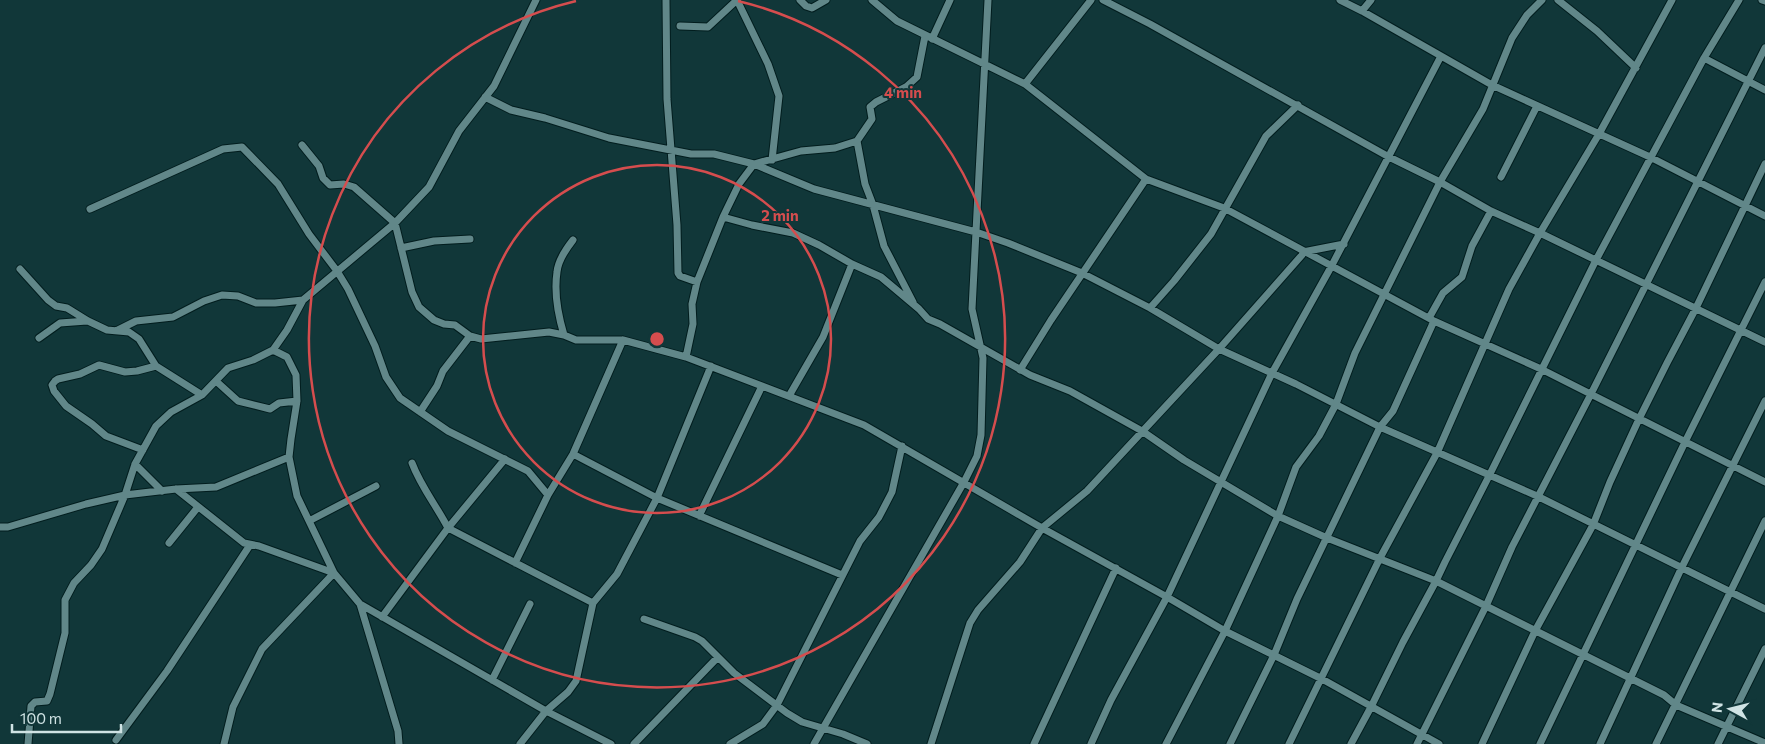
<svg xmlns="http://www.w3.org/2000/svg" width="1765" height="744" font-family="Commissioner,sans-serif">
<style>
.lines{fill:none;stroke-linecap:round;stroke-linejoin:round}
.minor-casing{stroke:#021d1e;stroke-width:9}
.minor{stroke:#618789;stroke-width:7}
.ring{fill:none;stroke:#d54d4e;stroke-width:2.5}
.centre{fill:#d54d4e;stroke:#113739;stroke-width:2.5}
.ring-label{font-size:15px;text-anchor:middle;font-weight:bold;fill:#d54d4e;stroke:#113739;stroke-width:4;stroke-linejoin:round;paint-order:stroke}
</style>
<rect width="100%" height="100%" fill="#113739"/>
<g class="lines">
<defs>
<path id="minor" d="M666,0L667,99L677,225L678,273L680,276L697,282
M737,0L768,64L779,96L772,160
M800,0L806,6L812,8L826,0
M872,0L897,21L1025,84L1146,179L1224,208L1434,321L1541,369L1765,482
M1103,0L1150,24L1389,157L1440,182L1491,211L1540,233L1765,342
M1340,0L1362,11L1492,85L1650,157L1765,216
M1558,0L1597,31L1636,68
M1762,0L1765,1
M1362,11L1371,0
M680,26L708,27L737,0
M932,39L950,0
M1704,58L1765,90
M1025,84L1091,0
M485,97L511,110L545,118L609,138L691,154H714L754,164L814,189L976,232L1008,243L1082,273L1150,308L1219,349L1296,384L1380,427L1537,496L1765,609
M857,141L865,184L873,205L884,246L913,302
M302,145L319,166L323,178L330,185L344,184L354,187L395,223L412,292L419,307L434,320L444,324L455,325L470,336L481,339L549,332L564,335L576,340H623L686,357L864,425L1042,528L1167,597L1225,631L1322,679L1439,744
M1501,177L1537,106
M90,209L223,149L242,147L278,184L309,234L337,271L348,289L375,346L386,377L400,398L448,431L528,471L548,495
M723,217L752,225L793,233L819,245L852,264L881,277L919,309L928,319L940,324L1030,375L1070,391L1142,431L1184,460L1278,516L1327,538L1436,581L1664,695L1676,705L1765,743
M401,248L434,241L470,239
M1303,252L1344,244
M20,269L48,300L56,306L67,308L88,321L107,330L129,332L139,339L156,366L202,395
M1150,308L1174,281L1211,234L1266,136L1298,105
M1429,318L1443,293L1462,277L1472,246L1491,211
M118,330L136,321L173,317L204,301L222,295L238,296L256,303H275L303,300
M564,335C558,315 554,292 557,272C558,260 566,249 573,240
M39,338L60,323L87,321
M273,350L287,357L296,375L297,401L291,439L289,457L297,496L334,573L360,604L546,711L611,744
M686,357L693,324L692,304L697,282L723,217L739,184L754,164L801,151L835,148L857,141L872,119L870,107L876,102L906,87L917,77L925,36
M1020,370L1051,320L1146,179
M216,381L238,401L270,409L279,403L297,401
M789,396L823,337L852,264
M420,412L437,386L443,371L470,336
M143,450L106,436L92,424L66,406L54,391L52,385L55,381L58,379L80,374L99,365L125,372L137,371L156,366
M573,454L657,498L842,575
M412,463C421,487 436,505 448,528L593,603
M135,464L162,491
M176,489L244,543L259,546L334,573
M699,516L762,386
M309,521L376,486
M0,527H8L86,504L125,495L176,489L216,487L289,457
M169,543L198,507
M515,563L548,495L573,454L623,340
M360,604L398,731L399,744
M382,617L448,528L505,459
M644,619L695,637L702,641L734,673L787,713L802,722L843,734L867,744
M492,680L530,604
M116,740L167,671L250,545
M28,744L31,706L35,702L47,701L50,694L65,633V600L74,583L91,565L102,549L125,495L135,464L156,426L171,412L202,395L228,368L253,360L273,350L287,330L303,300L395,223L429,187L459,131L494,86L536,0
M224,744L233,707L262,649L334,573
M520,744L546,711L568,692L576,681L593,603L617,574L657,498L711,366
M634,744L718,657
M730,744L763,724L777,705L860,541L879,517L892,492L902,446
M814,744L964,482L977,456L981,435L983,358L972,309L988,0
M931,744L970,623L978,610L1020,562L1042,528L1087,491L1219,349L1302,255L1303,252
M1034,744L1116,568
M1091,744L1111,700L1167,597L1272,373L1331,267L1441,56
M1166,744L1225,631L1278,516L1296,467L1319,436L1336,404L1355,353L1440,182L1483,109L1512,38L1527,15L1542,0
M1230,744L1274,655L1297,599L1380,427L1393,411L1434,321
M1289,744L1380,558L1437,453L1509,289L1540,233L1599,134L1672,0
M1351,744L1371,707L1403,642L1436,581L1445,562L1489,476L1596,260L1704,58L1739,0
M1417,744L1486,606L1512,547L1591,394L1765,48
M1482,744L1535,631L1593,525L1610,482L1639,419L1667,363L1696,308L1765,164
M1540,744L1685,442L1765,282
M1600,744L1681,569L1765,401
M1656,744L1765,521
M1718,744L1765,649"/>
</defs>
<use href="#minor" class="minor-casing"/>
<use href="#minor" class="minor"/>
</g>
<g class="ring">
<circle cx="657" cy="339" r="174"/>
<path d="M738 1A348 348 0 1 1 576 1"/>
</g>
<circle cx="657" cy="339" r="8" class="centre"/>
<g class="ring-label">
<text x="903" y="98">4 min</text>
<text x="780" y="221">2 min</text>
</g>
<g transform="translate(1730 709) rotate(277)" stroke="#113739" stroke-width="4" paint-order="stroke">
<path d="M0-4L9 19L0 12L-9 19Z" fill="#d0e3e4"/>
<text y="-8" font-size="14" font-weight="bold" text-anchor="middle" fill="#d0e3e4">N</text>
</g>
<path d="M12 724v8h109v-8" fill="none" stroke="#d0e3e4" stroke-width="2.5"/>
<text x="20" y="724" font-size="15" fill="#d0e3e4" stroke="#113739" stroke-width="4" paint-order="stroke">100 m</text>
</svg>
